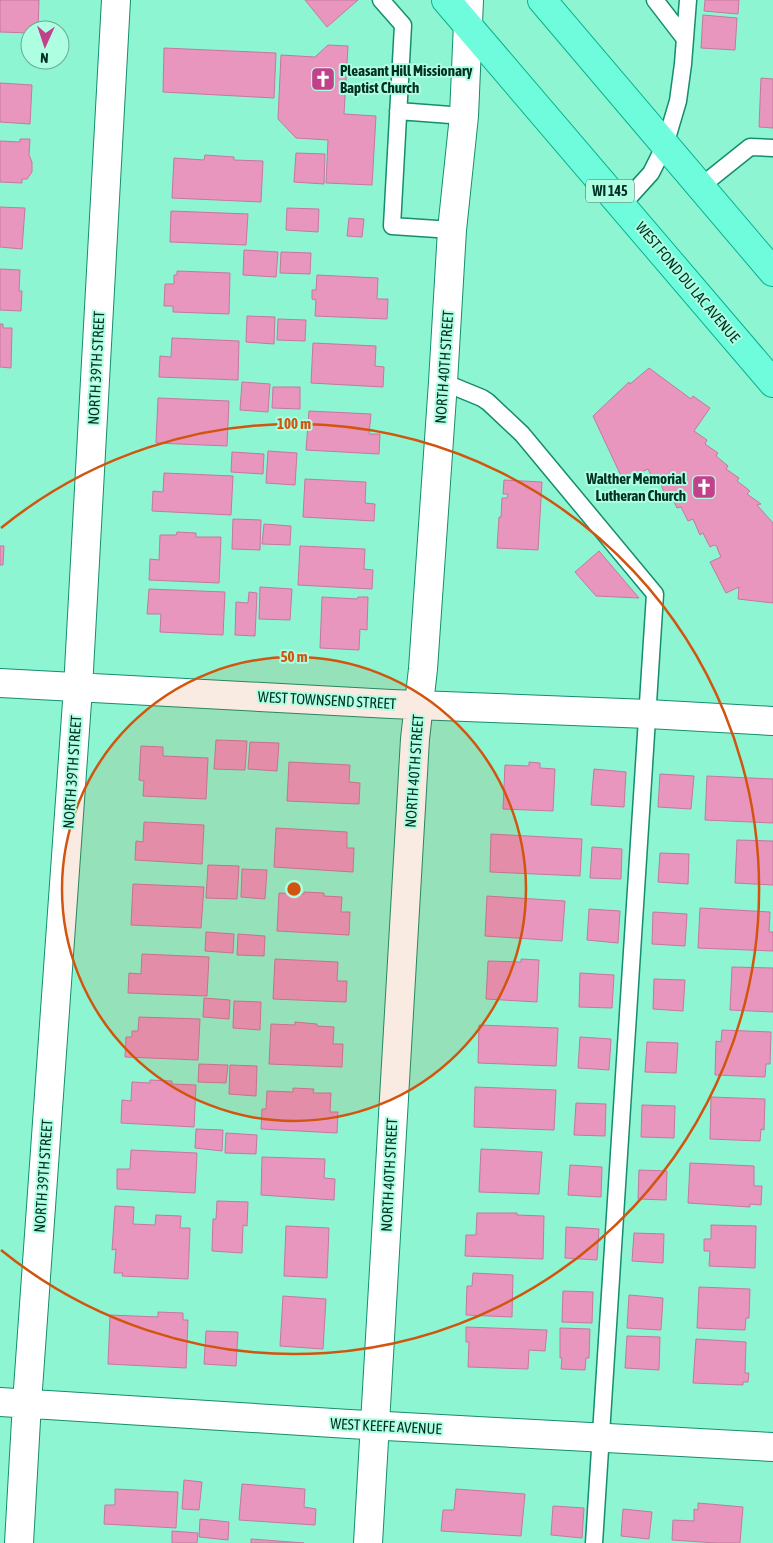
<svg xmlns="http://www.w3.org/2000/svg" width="773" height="1543" font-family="'Asap Condensed',sans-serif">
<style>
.building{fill:#e896bd;stroke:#c6779e}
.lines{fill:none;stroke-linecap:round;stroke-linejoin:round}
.lane-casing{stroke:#158d6f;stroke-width:19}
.street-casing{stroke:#158d6f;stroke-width:30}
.primary-casing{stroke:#09b38c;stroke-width:30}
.lane{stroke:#fff;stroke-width:16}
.street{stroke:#fff;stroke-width:28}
.primary{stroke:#6efcdc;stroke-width:28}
.ring{fill:none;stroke:#d1550e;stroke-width:2.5}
.labels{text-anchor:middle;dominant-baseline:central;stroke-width:4;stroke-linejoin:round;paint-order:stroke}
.shield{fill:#aefee1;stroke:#346e5d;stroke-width:1}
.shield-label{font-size:14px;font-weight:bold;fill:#003024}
.poi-label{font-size:15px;font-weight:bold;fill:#003024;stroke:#aefee1;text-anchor:start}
.street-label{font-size:15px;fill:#003024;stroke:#aefee1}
.centre{fill:#d1550e;stroke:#aefee1;stroke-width:2.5}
.ring-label{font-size:15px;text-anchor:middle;font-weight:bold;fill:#d1550e;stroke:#aefee1;stroke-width:4;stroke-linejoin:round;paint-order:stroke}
</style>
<rect width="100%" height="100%" fill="#8df5d2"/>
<path class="building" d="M0,0H39L38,30H30V33L0,32Z
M305,0H358L327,27Z
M705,0H739L738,14L704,11Z
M703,15L737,18L735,50L701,48Z
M328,45L348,46L344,114L376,116L372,185L326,183L328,140L296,138L278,119L281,55L315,57Z
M164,48L276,53L274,98L163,92Z
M761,78L773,79V128L759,127Z
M0,83L32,85L30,124L0,122Z
M20,139H30L29,155L32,162V172L27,179H22V183L0,182V141L20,142Z
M296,153L325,154L324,184L294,182Z
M205,155L234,157V160L263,161L261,202L172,198L174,158L204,160Z
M0,207L25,208L22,249L0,247Z
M287,208L319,209L318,232L286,230Z
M171,211L248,214L246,245L170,242Z
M349,218L364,219L362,237L347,236Z
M244,250L278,252L276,277L243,275Z
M281,252L311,253L310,274L280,273Z
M0,269L20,270L19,291H22L21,311L0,310Z
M177,271L230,273L229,314L173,312V306H164L165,284H174V275H177Z
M317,275L378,278L377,299H388L387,319L315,316L316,300L312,299V290H316Z
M247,316L275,317L274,344L246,342Z
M278,319L306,320L305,341L277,340Z
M0,324H3V328H12L11,368L0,367Z
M172,338L239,341L238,380L159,377L160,356L171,357Z
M313,343L376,346L375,366L384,367L383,387L311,383Z
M649,368L691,399L693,396L710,408L694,431L707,440L705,444L718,453L716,456L728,466L726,469L739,478L737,481L750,491L747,494L761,504L757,505L773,523V603L738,599L739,587L726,593L710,562L721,557L717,548L718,547L714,545L710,547L703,533L700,535L693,519L688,521L681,507L677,508L671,495L666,497L660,482L655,484L648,469L623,480L593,416L629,382L630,384Z
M242,382L270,384L268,412L240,410Z
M273,387H300V409L272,408Z
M158,398L229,401L227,446L156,443Z
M309,411L371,414L369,434H380L379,454L306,450Z
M268,451L297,453L295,485L266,483Z
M232,452L264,454L263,474L231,472Z
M164,473L233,476L231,515L152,511L153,491L163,492Z
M305,479L366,482L365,503L375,504L374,521L303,517Z
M504,480L542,482L538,550L497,548L499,517H501L502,498H507L508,494H503Z
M233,519L261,520L260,550L232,549Z
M264,524L291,526L290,545L262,544Z
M177,532L196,533V537H221L219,583L149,580L150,559L159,560L160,535H176Z
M0,546H4L3,565H0Z
M300,546L365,549L364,569L373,570L372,589L298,585Z
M599,551L639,598L596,596L575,572Z
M260,587L292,589L290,620L259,619Z
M149,589L225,592L223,635L160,632L161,614H147Z
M249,592L257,593L255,636L235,635L236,602L248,603Z
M322,597L357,599L358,597H368L367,630L360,629L359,650L320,648Z
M216,740L247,741L245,770L214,769Z
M250,742L279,743L277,771L248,769Z
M141,746L163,747V756L208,758L206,799L143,796L144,781L139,780Z
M289,762L350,765L349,782L360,783L359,804L287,801Z
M529,762L540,763V768L555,769L553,811L503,809L505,765L529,766Z
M594,769L626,772L624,807L591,805Z
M660,774L694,776L691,809L658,807Z
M707,776L773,779V823L705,820Z
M144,822L204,825L202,864L135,860L136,841L143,842Z
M276,828L347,832V848H354L353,872L274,867Z
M491,834L582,839L580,876L490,872Z
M737,840L773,841V885L735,883Z
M592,847L622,849L621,879L590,878Z
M660,853L689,854L688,884L658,882Z
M208,865L239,866L237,899L206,898Z
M242,869L267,870L265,899L241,897Z
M133,884L204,887L201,928L131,925Z
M304,892L324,893V896L342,897L341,912H350L349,935L277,931L279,893L304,894Z
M487,896L565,901L562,941L485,936Z
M700,908L770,912L769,932H773V951L698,948Z
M589,909L620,911L618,943L587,940Z
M653,912L687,914L685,946L652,944Z
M206,932L234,934L233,953L205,951Z
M238,934L265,936L264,956L237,955Z
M142,954L209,957L207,996L128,993L129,973L141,974Z
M275,959L338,962L337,981H347L346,1002L273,999Z
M521,959L539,960L537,1002L486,999L488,961L521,962Z
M732,967L773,968V1012L730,1010Z
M580,973L614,975L612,1008L579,1007Z
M654,979L685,980L683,1011L653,1009Z
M204,998L230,1000L229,1019L203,1017Z
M234,1001L261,1002L260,1030L233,1028Z
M139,1017L200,1019L198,1060L125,1057L126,1037H132V1031H138Z
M295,1022L317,1024V1026L334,1027L333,1044H343L342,1067L269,1064L271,1024L295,1025Z
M479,1025L558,1028L556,1066L478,1063Z
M722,1030L771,1032L770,1064H766L765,1077L715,1075L716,1041L721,1042Z
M580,1037L611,1039L609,1070L578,1068Z
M647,1042L678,1043L676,1073L645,1072Z
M199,1064L228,1065L226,1083L198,1082Z
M230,1065L257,1066L256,1096L229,1094Z
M150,1080L172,1081V1084L196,1085L194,1127L121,1123L122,1100L131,1101L132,1082L150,1083Z
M475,1087L556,1090L554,1130L474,1127Z
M293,1088L314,1089L313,1093H331L330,1112H338L337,1133L261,1129L262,1109H266L267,1091L293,1092Z
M711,1097L765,1099L764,1130L761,1129L760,1141L710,1139Z
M576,1103L606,1104L605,1136L574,1135Z
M642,1105L675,1106L674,1138L641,1137Z
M196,1129L223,1130L222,1151L195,1148Z
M226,1133L257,1135L256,1154L225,1153Z
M481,1149L542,1152L539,1194L479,1192Z
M131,1150L197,1153L195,1193L117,1189V1169H130Z
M262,1157L325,1159L324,1178L335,1179L334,1200L261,1195Z
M690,1163L754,1166V1186H762L761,1205L750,1204V1207L688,1203Z
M570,1165L602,1167L601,1197L568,1195Z
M639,1170L667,1171L666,1200L638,1199Z
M217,1201L248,1202L247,1226L243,1225L242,1253L212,1251L213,1219H216Z
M115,1206L134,1207L133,1224L155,1225L156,1215L181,1216L180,1228H190L188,1279L122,1276L123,1273H114L116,1249L112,1250Z
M477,1213H517V1215L544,1216L543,1259L465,1256L466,1235H476Z
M711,1225L756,1226L755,1268L709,1266L710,1251H704V1239H711Z
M286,1226L329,1228L327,1278L284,1276Z
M566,1227L599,1229L597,1260L565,1258Z
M634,1233L664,1234L663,1263L632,1261Z
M473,1273L513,1275L512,1317L466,1315L467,1286H472Z
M699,1287L750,1289L749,1318H746L745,1330L697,1328Z
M563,1291L593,1292L592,1323L562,1322Z
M629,1295L663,1298L661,1330L627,1328Z
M283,1296L326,1299L323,1349L280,1346Z
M158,1312L183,1313V1320H188L186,1368L108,1364L110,1315L158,1317Z
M466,1327L547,1330L545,1351L529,1350L528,1369L468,1367L469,1342H466Z
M560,1328L590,1329L589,1358H586L585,1370L561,1369L562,1358H560Z
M206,1331L238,1332L236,1366L204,1364Z
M627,1336L660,1337L659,1370L625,1368Z
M696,1339L746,1342L745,1373H749L748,1382H743V1385L693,1383Z
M184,1480L202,1482L199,1510L182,1509Z
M242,1484L305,1489L304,1507L316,1509L315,1525L239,1520Z
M115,1489L178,1492L176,1528L104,1524L105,1505H115Z
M456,1489L525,1494L521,1536L441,1531L443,1510H454Z
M698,1503L743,1507L740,1543H716L672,1540L673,1520L694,1521V1509L698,1510Z
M553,1506L584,1508L582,1538L551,1535Z
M623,1509L652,1512L649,1539L621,1536Z
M200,1519L229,1522L228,1540L199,1537Z
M172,1531L198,1533L197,1543H172Z
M251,1539L304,1543H251Z"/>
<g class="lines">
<defs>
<path id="lane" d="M381,0L403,25L392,226L452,230
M655,0L685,39
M398,111L464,116
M700,187L750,147L773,148
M622,205L651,173L665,145L678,101L683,64L688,0
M443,382L482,398L488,402L522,434L655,594L594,1543"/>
<path id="street" d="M0,683L391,704L648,714L773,721
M0,1402L349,1424L773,1447
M19,1543L27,1403L78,688L116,0
M368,1543L415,739L423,669L443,382L452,230L464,116L469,0"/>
<path id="primary" d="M446,0L773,383
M542,0L773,272"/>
</defs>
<use href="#lane" class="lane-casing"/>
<use href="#street" class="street-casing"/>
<use href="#primary" class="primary-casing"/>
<use href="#lane" class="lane"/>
<use href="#street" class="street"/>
<use href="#primary" class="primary"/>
</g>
<circle cx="294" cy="889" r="232" fill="#d1550e" fill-opacity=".12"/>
<g class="ring">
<circle cx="294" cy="889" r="232"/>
<path d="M1 528A465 465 0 1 1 1 1250"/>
</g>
<defs>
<symbol id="church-square" viewBox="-11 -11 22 22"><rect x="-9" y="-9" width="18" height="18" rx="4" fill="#c3418a" stroke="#aefee1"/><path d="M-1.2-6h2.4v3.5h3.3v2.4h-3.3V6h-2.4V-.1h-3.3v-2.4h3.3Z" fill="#fff"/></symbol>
</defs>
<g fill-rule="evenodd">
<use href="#church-square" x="309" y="65" width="28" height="28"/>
<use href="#church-square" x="690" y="473" width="28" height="28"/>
</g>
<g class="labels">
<rect class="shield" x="586" y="179.5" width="48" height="23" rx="4"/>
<g class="shield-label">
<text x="610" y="191">WI 145</text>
</g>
<g class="poi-label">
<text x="340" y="70">Pleasant Hill Missionary<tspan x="340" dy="17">Baptist Church</tspan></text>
<text x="686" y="478" text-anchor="end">Walther Memorial<tspan x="686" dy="17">Lutheran Church</tspan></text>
</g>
<g class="street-label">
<text transform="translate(688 282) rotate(50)">WEST FOND DU LAC AVENUE</text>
<text transform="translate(444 367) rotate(-86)">NORTH 40TH STREET</text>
<text transform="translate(96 368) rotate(-87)">NORTH 39TH STREET</text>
<text transform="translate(327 700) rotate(3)">WEST TOWNSEND STREET</text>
<text transform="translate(414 771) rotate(-86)">NORTH 40TH STREET</text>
<text transform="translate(72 772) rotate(-86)">NORTH 39TH STREET</text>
<text transform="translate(389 1175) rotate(-87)">NORTH 40TH STREET</text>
<text transform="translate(43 1176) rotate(-86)">NORTH 39TH STREET</text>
<text transform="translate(386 1426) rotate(3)">WEST KEEFE AVENUE</text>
</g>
</g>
<circle cx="294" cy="889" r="8" class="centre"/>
<g class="ring-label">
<text x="294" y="429">100 m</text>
<text x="294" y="662">50 m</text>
</g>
<g transform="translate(45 45) rotate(183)"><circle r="24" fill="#aefee1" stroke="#68ac95"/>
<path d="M0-4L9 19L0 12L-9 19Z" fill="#c3418a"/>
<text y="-8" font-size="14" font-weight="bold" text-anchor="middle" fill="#003024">N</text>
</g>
</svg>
